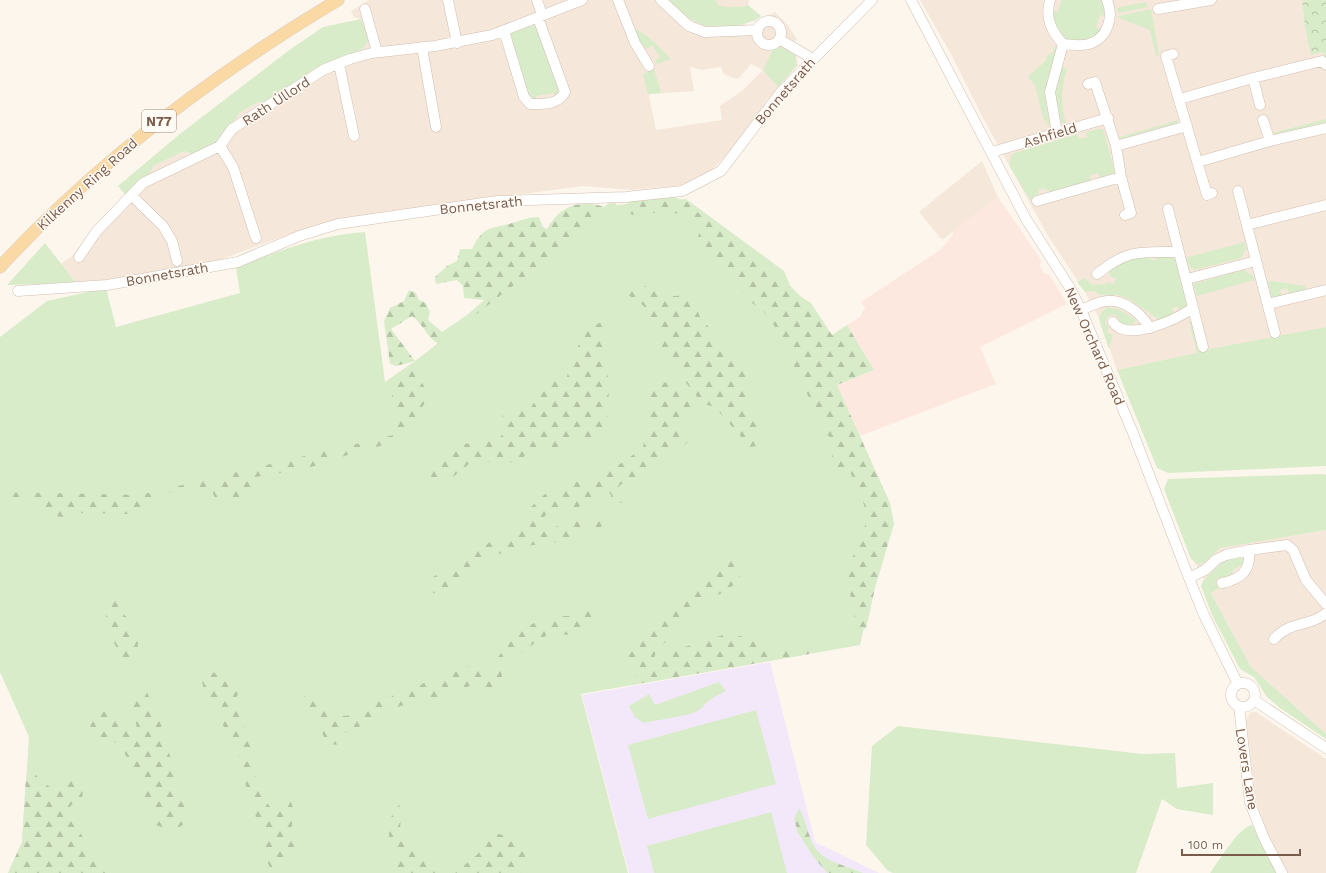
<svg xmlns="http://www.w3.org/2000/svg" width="1326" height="873" font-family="'Work Sans',sans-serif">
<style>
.residential{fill:#f5e8da;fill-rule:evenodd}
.commercial{fill:#fde8e0}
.education{fill:#f3e8fa}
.green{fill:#d8ecc9}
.forest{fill:url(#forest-firs)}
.park{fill:url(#park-crowns)}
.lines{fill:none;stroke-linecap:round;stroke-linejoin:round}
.minor-casing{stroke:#d1beb0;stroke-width:11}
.major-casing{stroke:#dad1cd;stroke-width:13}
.minor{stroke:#fff;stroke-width:10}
.major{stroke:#fbd9a5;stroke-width:12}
.labels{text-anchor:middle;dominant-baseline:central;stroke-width:3;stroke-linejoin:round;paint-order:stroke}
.shield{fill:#fffaf3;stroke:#a28b7f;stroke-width:1}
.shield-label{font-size:13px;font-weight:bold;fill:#7a5c4d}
.street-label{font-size:14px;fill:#7a5c4d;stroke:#fffaf3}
</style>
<defs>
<pattern id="forest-firs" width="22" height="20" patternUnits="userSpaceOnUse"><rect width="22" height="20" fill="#d8ecc9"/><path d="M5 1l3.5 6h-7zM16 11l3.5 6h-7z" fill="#b4c2a5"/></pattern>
<pattern id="park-crowns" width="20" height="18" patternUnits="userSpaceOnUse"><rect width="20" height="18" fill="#d8ecc9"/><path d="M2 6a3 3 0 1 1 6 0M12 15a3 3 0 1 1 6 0" fill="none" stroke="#b4c2a5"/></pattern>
</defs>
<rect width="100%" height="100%" fill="#fdf6ec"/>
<path class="residential" d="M369,0H749L745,31L775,12L787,24L797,39L788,48L796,54L798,65L764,104V107L729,153L711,171L689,185L632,190L583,186L343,218L298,231L222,259L137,277L76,283L61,264L72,256L92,230L152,166L184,151L190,154L219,140L222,133L236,119L238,113L317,67L361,19L354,17L351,11ZM751,64L763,70L743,90L720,106L722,120L656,130L649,96L651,94L694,91L690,67L702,70L721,67L724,74L736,79L739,78Z
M920,0H1311L1302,2L1305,28L1311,54L1323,52L1326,58V327L1117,370L1099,318L1085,292L1048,236L983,118L951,54Z
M982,161L998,197L942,240L919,212Z
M1326,530V734L1251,667L1198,568L1188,553Z
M1251,712H1256L1326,759V873H1287L1268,835L1256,801L1246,720Z"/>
<path class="commercial" d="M998,197L1041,260L1040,266L1044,273L1050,275L1067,304L980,347L996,384L860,436L837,385L874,370L847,325L860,317L865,307L861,302L940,250L953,235V231Z"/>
<path class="education" d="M770,662L815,842L879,873H629L582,695Z"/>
<path class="green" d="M667,0H716L718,5C726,8 740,8 748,5L761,16C754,22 747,23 738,25C706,32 690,22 667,0Z
M1062,0H1104L1108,17L1100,15L1096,28L1103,30C1091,41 1080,41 1065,40L1056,27L1052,10L1057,12Z
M1145,2L1148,7L1119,13L1116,8Z
M1151,9L1159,55L1156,56L1150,30L1117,17L1119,16Z
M361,19L369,41L362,49L321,68L317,67L307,74L305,78L264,103L258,102L239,113L236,119L212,146L194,155L184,151L153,166L150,175L126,196L118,186L180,134L288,51L323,27Z
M629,24L651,39L671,59L657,64L655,61L660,57L652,45L647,49L639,41Z
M532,25L537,27L558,87L559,95L556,97L554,93L536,96V101L527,96L509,37L513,32Z
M1056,46L1057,51L1044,93L1050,125L1048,127L1046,121H1044L1035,86L1028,76L1047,60L1046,57L1054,51L1053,49Z
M784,47L795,55L797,65L778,87L763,70L773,49Z
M1062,66L1067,69C1061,91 1060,102 1066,124H1063C1050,110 1057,82 1062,66Z
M652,67L654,69L661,93L648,94L643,75L648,72L647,69Z
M1326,119V122L1276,135L1273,133Z
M1178,120L1177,123L1121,139L1117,138Z
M1098,129H1103L1115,172L1100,178L1098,173L1090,175L1091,181L1051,193L1044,188L1039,190L1038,196L1030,200L1009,165L1012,154L1077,134L1079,139L1087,137L1086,132Z
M686,199L784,271L888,520L860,645L581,694L628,873H8L22,842L29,737L0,672V337L47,301L106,288L116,327L240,293L236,268C278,251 319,235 365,232L385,382L415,361L617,205Z
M1245,242L1246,249L1241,258L1195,270L1191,268L1185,258Z
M45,243L76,283L7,285Z
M1155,254L1175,258L1188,302L1187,306L1180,311L1177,306L1172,309L1175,314L1161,321L1131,300L1118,295H1100L1094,291L1085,292L1077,282L1085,278L1092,285L1105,284L1108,282L1114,284L1116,278L1110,276L1109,271L1125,260L1150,255V260H1156Z
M1244,270L1254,277V280L1197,296L1193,285L1196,283Z
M1271,281L1305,286L1306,291L1289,295L1287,288L1280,290L1282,297L1275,299L1271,295L1268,282Z
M1108,307L1120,310L1136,320L1131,327L1121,324L1116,315C1111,313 1107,316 1105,322L1109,328L1107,333L1113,335L1109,349L1100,323L1099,318L1102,311Z
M1191,320L1199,351L1326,327V466L1168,473L1157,468L1117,370L1197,353L1189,322Z
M1322,474L1326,475V530L1220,548L1205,562L1199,565L1191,559L1164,489L1168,479Z
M1240,557L1245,561L1243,567L1240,565L1232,571L1234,575L1218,578L1216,582L1219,588L1211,593L1251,667L1326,734V739L1280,708L1267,697L1254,677L1240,669L1212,615L1201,586L1203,581L1223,561Z
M719,682L726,691L711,699L698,711L687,715L643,723L635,717L629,706L649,694L655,705Z
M756,710L776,784L648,819L628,745Z
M898,726L1142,754L1175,753L1177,788L1213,783V815L1177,809L1162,799L1136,873H893L888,871L866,845L872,746Z
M771,812L787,873H654L647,846Z
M1252,825L1278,873H1210C1219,861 1238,828 1252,825Z"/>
<path class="forest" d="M674,197L689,203L697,212L778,273L800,296L811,303L832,335L847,325L874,370L837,385L890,503L894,524L875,588L866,629L855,626L854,609L847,582L852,558L864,537L866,512L859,487L849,471L837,473L832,456L835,441L825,433L822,414L812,404L776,328L765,313L751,302L735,283L698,247V237L701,228L693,219L682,213L667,214L643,212L633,215L626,211L625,207L629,201Z
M613,200L617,205L438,344C426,336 423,324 412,316L391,329L415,361L396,366L390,364L384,321L390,308L404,301L409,290L416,293L419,300L426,303L430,312L428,320L442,332L467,315L484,300L464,298L463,286L457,280L436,284L435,277L447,266L457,261L460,249H472C484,225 490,230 512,223C522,220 529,217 539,217L543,227L547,229C560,206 579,199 604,207Z
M648,286C660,297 668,297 684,295L695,304L700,317L736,360L748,379L746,399L751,417L761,432L758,446L749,447C739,432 726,421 715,407L703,404L679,374L677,362L666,358L660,350L664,342L644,306L627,294L637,288Z
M601,323L608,347L606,361L609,385L608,412L605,431L591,437L575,440L557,450L528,453L519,461L503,464L481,461L470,463L449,480L431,479L432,466L444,455L460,444L482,443L499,438L507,430L502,415L513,407L529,411C541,391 543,383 567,377C571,355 579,343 593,324Z
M412,368L426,389L425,403L402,436L386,445L369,448L305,469L255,477C249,503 242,504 216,500L211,489L190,487L148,498L142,510L129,514L81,513L71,518L55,516C37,496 25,499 0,497V492L140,495L398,434L393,410L391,380Z
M673,379L688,401L694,419H677L682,431L690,439L683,447L669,451L647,475L625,482L619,486L622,503L614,502L608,489L599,490L589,504L545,515L543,524L551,528L593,517L605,518L601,527L557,542L533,545L498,554L450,587L431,594L430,579L495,539L513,536L524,525L531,507L545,494L567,485L610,471L643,448L647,423L646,404L648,394L659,385Z
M722,559H737L740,579L725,592L691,605L679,620L674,634L656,651L654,659L665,653L730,633L753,640L766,649L782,648L791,650L810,647L809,654L632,685L636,672L623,659L625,655L667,614L686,589L704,577Z
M114,598H120L123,613L128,619L138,641L137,656L131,659L122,657C115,646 101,619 108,606C109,603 112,601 114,598Z
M592,605L597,613L594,627L580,636L559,634L547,635L501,666L503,688H485L476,684L421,702L400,706L370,722L342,734L340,745L328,744C320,727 308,716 304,697L310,689L317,693L330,714C341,718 356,716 365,707C370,702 371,697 379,695C382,694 387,697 391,698L395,691L405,687L414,689L424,683L438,681L465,667L481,666L491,671C500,649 522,626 545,618C555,615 566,617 576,615C581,614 587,608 592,605Z
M211,671L231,682L240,691L234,701C239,713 245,726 249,739C256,764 251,792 274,810L290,800L294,810L290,837L297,843L294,856L283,861L278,869L279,873H272L265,855L266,843L250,802L238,753L222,723C229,702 216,706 207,694C204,691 203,685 202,682Z
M146,690L160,721L175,773V790L182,793L188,805L187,821C178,831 168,830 156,825L143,797L146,787L144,777L132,765L118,743L110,741L102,744L93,738L90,727L94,717L102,709L111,714L119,725L132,732L137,728L131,703L133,694Z
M36,775L45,784L55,790L64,778L75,776L83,790L82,799C72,802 69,806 67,816L98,857L99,866L113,873H8L22,842L26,776Z
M399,804L401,815L400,829L407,843L417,854L431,862L438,872L443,873H398L395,870L396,852L389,837L390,819Z
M799,808C806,820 808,836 814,846C823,862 848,866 863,873H827L813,856L798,833L794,819Z
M498,834L517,838L525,856L521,873H455L478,854L483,839Z"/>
<path class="park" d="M1311,0H1326V58L1323,52L1311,55L1305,28L1302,1Z"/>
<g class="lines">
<defs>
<path id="minor" d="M448,0L457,43
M537,0L542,15
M618,0L635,43L649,66
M661,0L689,26L705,32L758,30
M911,0L1026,219L1070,288L1081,310L1133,433L1189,578L1204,615L1238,684
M1050,0C1045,18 1051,31 1063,44C1071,45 1082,46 1089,44C1108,38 1114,17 1107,0
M365,9L377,52
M1158,9L1211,0
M757 33a12 12 0 1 1 24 0a12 12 0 1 1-24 0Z
M504,31L524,97L530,104C544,104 558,105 565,92L538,18
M779,39L813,59
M422,47L436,127
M1173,54L1166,56L1207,195L1212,193
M339,64L354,136
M1253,78L1260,105
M1088,84L1095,82L1116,146L1121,177L1131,213L1125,215
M1180,99L1253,78L1322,61L1326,65
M1263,120L1270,141
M1057,133L1050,92L1063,44
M220,146L233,167L256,238
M1116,146L1187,126
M992,152L1108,118
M1198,162L1270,141L1326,128
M1238,191L1275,333
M132,196L163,226L172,241L177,261
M1037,201L1121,177
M1168,209L1203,347
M1247,225L1326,205
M79,257L96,232L143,183L220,146L232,129L323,70L350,59L372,53L435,46L492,35L582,0
M1097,274C1128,249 1139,252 1178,252
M1187,279L1256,261
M18,291L107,285L238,262L299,236L338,224L497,201L626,197L682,191L721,171L781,92L872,0
M1268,304L1326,290
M1081,310C1088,307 1094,304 1101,302C1121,296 1140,312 1150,328
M1113,322C1127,343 1177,319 1193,308
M1189,578L1205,570L1217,559L1226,555L1249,550L1287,545L1293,550L1306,580L1326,604
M1222,583C1242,579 1251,570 1249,550
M1274,639C1293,619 1308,628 1326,613
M1231 695a12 12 0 1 1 24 0a12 12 0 1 1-24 0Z
M1254,700L1326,748
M1239,706L1250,803L1264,838L1282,873"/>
<path id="major" d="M0,267C98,161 214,74 338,0"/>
</defs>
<use href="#minor" class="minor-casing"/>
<use href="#major" class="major-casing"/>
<use href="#minor" class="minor"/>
<use href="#major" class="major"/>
</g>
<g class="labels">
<rect class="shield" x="142" y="110" width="34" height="22" rx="3"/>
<g class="shield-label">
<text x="159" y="121">N77</text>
</g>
<g class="street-label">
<text transform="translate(785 91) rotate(-49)">Bonnetsrath</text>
<text transform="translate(276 101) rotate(-33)">Rath Úllord</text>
<text transform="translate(1050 135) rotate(-17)">Ashfield</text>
<text transform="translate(87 184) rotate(-42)">Kilkenny Ring Road</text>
<text transform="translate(481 205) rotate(-6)">Bonnetsrath</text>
<text transform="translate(167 274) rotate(-10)">Bonnetsrath</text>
<text transform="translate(1095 346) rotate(66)">New Orchard Road</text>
<text transform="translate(1247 769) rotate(81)">Lovers Lane</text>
</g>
</g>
<path d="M1182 849v6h118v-6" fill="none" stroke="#7a5c4d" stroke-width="2"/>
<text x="1188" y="849" font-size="12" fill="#7a5c4d" stroke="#fffaf3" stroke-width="3" paint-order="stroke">100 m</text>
</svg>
